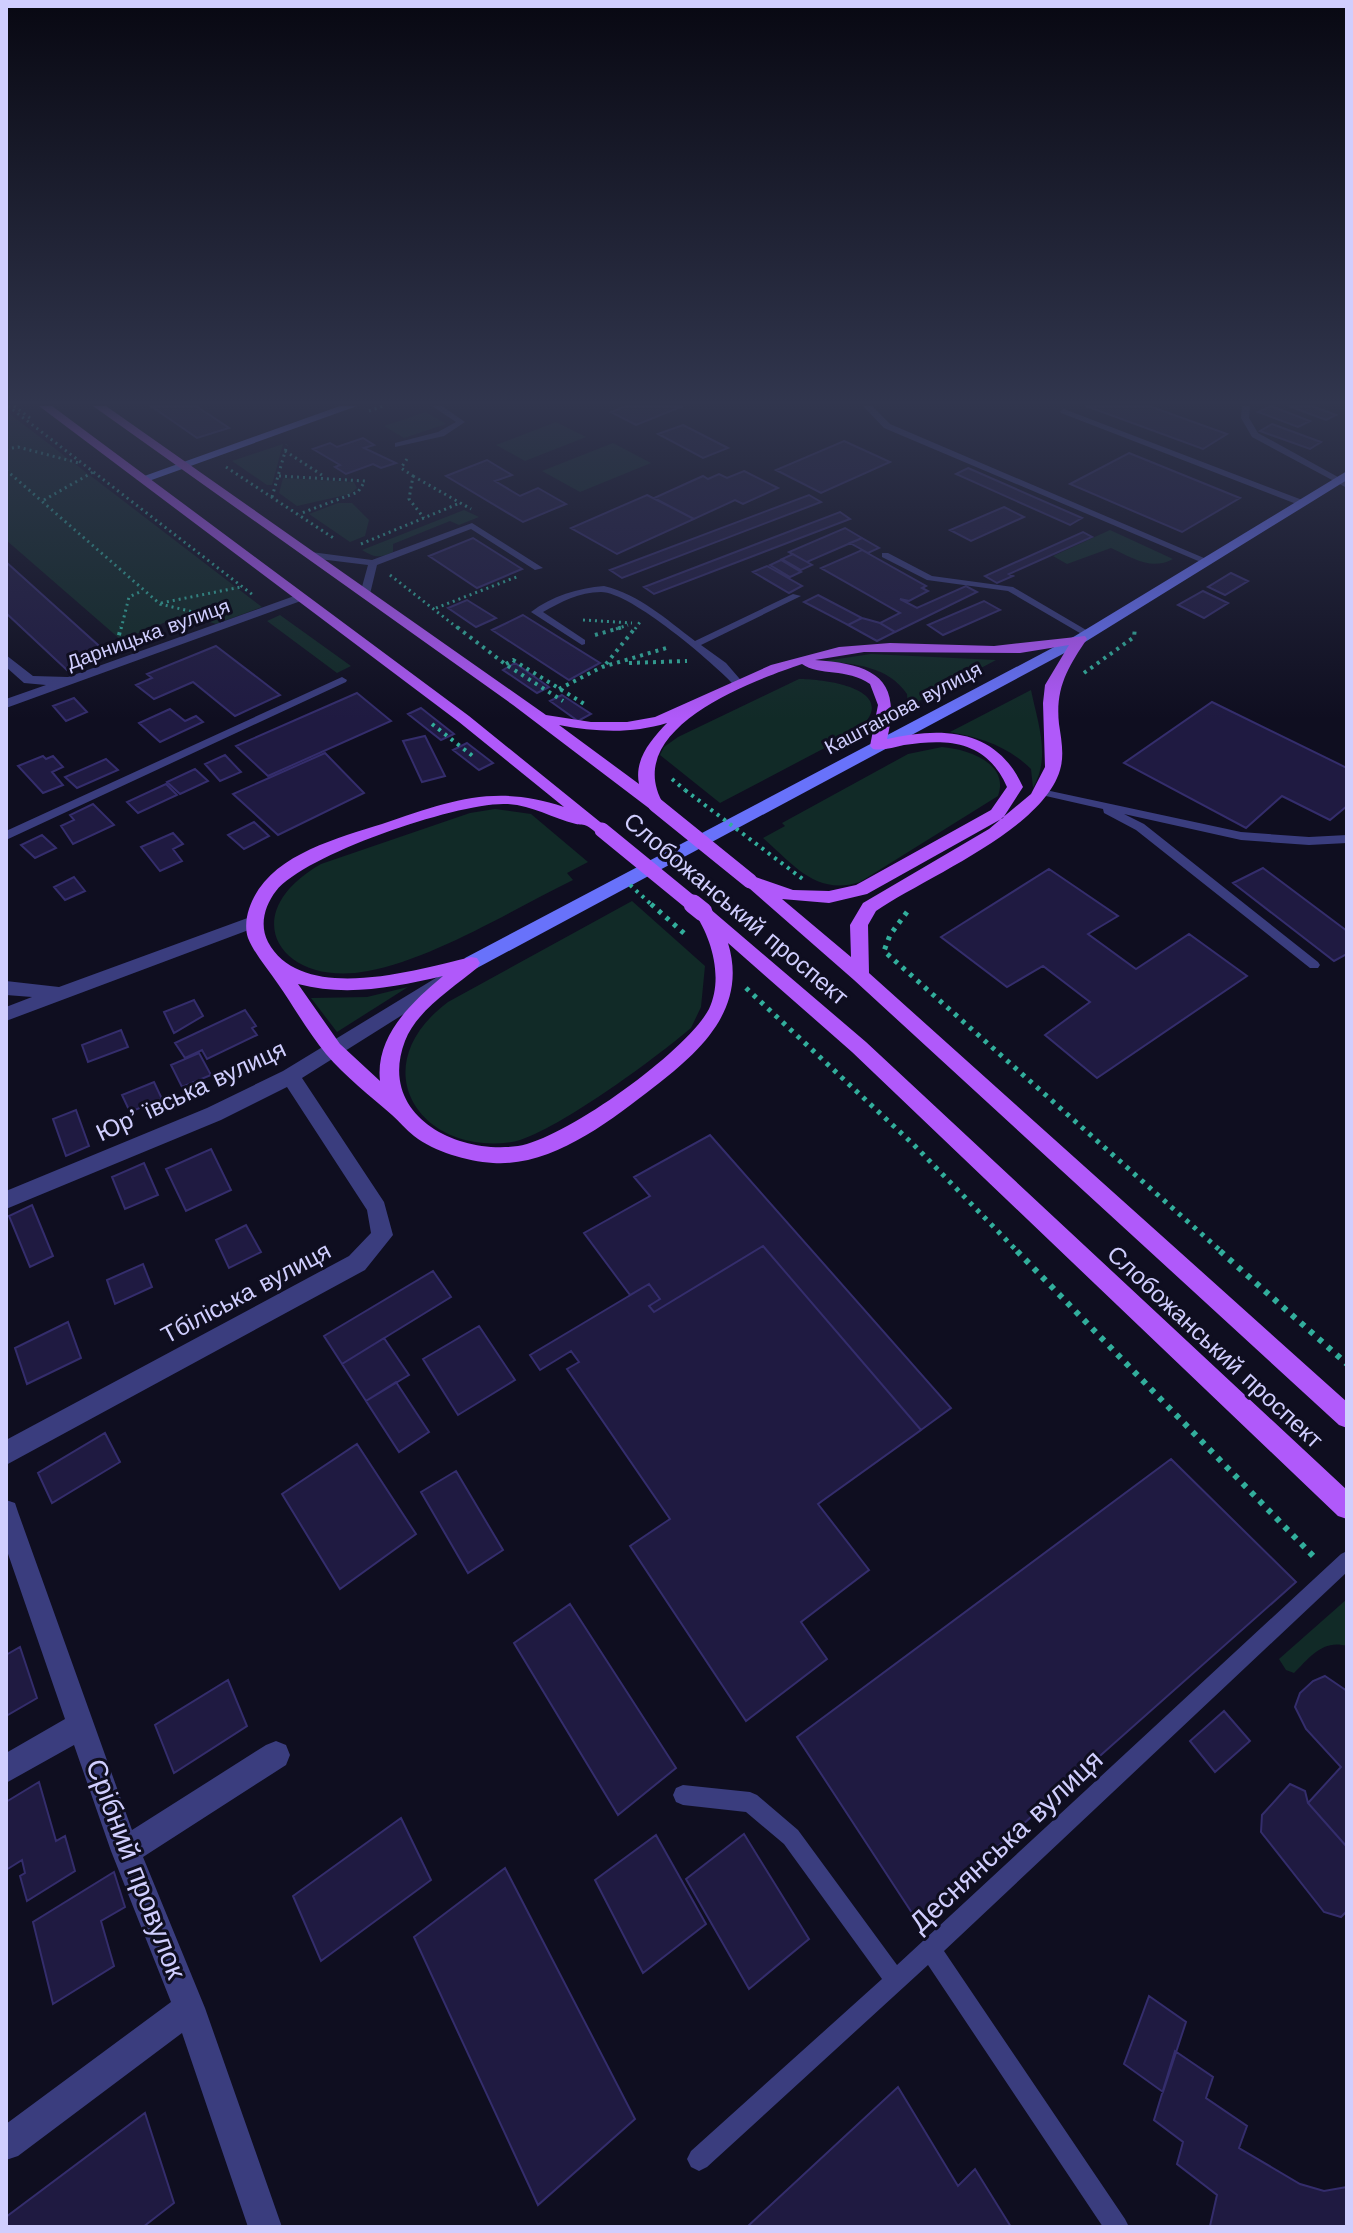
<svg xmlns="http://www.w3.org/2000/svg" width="1353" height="2233" font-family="'Work Sans',sans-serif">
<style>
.green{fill:#112a27}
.building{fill:#1f1a41;stroke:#342d6c;stroke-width:2}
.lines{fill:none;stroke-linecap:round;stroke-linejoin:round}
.path-far3{stroke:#32ae9c;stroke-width:3;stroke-dasharray:2 4;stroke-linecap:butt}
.path-far2{stroke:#32ae9c;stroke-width:4;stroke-dasharray:3 5;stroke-linecap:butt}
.path-far1{stroke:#32ae9c;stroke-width:5;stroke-dasharray:4 6;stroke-linecap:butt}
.path{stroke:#32ae9c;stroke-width:6;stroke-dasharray:5 7;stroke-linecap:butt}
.lane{fill:#3a3d7e;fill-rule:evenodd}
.street{fill:#3a3d7e;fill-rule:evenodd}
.secondary{fill:#6872fa;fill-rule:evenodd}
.primary{fill:#b059fa;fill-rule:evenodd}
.path-bridge-far1{stroke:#32ae9c;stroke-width:4;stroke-dasharray:3 5;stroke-linecap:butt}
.path-bridge{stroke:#32ae9c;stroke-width:5;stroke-dasharray:4 6;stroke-linecap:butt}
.primary-bridge-far1{stroke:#b059fa;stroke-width:15}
.primary-bridge{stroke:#b059fa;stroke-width:19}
.labels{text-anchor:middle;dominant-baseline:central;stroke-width:6;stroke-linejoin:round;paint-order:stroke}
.far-street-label{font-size:20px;fill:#d0cefe;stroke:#0f0e20}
.street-label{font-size:24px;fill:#d0cefe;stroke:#0f0e20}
.near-street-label{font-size:28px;fill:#d0cefe;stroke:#0f0e20}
</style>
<rect width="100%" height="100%" fill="#0f0e20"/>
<path class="green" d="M6,411L262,607L216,624L186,614L121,640L6,540Z
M426,412L446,424L404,438L384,426Z
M556,422L586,437L525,461L496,445Z
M613,443L651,463L580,492L542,471Z
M283,444L272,485H267L232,461Z
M283,478L354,482L357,488L350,494L297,506L279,493Z
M338,503H352L369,520L365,536L350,542L309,514Z
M464,510L479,517L459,525L450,521L393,544V552C380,558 375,558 362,550Z
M1110,530L1173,559C1151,571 1133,558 1111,548L1067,564L1053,556Z
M280,615L351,666L337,673L267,621Z
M871,654L996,660L908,707L907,694C888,666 855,664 824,661Z
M799,679C827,679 904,690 857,731L720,803L660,755L664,747L678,737Z
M1031,690C1038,724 1051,757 1033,788L1031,769C1007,746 982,738 950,732Z
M942,747C967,749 1010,763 998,796L860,882C816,896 794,865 763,838L785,826L782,823L908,754Z
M495,809L531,814L588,862L567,873L573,880C512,910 433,959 368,971C282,988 232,915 321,864L470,813Z
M632,901L705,966L701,1007L691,1028C657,1057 552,1135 512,1142C420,1156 361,1067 448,1002Z
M408,987L337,1032L311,998L367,997Z
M1347,1599V1646C1323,1639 1310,1657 1294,1673L1286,1670L1279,1659Z"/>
<path class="building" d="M151,406H196L229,428L197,438Z
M626,406H683L636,425L611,412Z
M1086,406H1149L1227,434L1203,449Z
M1271,406L1310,421L1298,427L1258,412Z
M1289,406H1312L1336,415L1326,420Z
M1272,424L1321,442L1310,449L1260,431Z
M683,425L728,448L703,458L658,434Z
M363,438L374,445L364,448L396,463L381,468L373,464L346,474L335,467L340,465L313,449L330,443L337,447Z
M844,441L890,462L821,493L776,470Z
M1129,453L1235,496L1240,498L1182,532L1070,484Z
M487,460L512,475L495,481L520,496L538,488L566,504L523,522L446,476Z
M968,468L1082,518L1070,525L956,474Z
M744,471L778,488L743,504L735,500L694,519L654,498L703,476L708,479L719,474L727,478Z
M647,495L694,519L617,554L571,528Z
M809,495L821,502L622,578L610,570Z
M1004,507L1024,517L971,541L950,530Z
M840,512L850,519L654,594L644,587Z
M845,528L862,538L807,562L789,552Z
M1083,532L1092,537L1009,574L1013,576L997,583L985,576Z
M473,538L522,569L477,588L429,556Z
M862,538L879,548L868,553L850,543Z
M862,550L926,586L922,588L928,591L909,601L900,599L917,608L966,586L977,592L895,632L880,623L900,613L821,568Z
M793,554L807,562L812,565L801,570L782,559Z
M781,560L801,572L790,577L770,565Z
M6,562L108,654L67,670L6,613Z
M767,566L802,586L789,593L753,572Z
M1231,573L1248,581L1225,595L1208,587Z
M1203,591L1228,603L1204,618L1178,605Z
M818,595L862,618L848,625L804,602Z
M467,600L496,618L476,627L448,608Z
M984,601L1000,610L943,635L928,625Z
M523,615L600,663L569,680L492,630Z
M862,618L880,623L895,632L877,641L848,625Z
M216,646L280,695L235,716L193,682L154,699L136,685L152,678L147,674Z
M515,663L549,687L537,693L503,670Z
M357,693L391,721L268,776L236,746Z
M562,695L591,714L578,721L550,701Z
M74,698L87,712L66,721L53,706Z
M1212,702L1347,768V806L1330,820L1282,796L1246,828L1124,763Z
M421,708L454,734L441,740L408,714Z
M170,709L185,721L196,716L203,722L160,742L139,723Z
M425,736L445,776L422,782L403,741Z
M467,743L493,763L479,770L453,750Z
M325,753L364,793L278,835L233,794Z
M225,755L241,772L220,781L205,764Z
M43,756L46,759L53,756L63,767L52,772L63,785L43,793L18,766Z
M106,759L118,770L77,788L65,777Z
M195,769L208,781L180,794L167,782Z
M166,784L177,795L138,813L127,802Z
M93,804L114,825L73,844L61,826L74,820L70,815Z
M254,822L269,836L244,849L228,835Z
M173,833L183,844L173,849L182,861L160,871L141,847Z
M42,835L56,848L35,858L21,845Z
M1263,868L1347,931V954L1334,961L1233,883Z
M1049,869L1118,916L1088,934L1136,969L1189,934L1247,976L1097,1078L1045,1035L1090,1002L1043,966L1007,987L941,937Z
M74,877L85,891L65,900L54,887Z
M194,1000L203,1016L174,1033L164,1012Z
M245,1010L256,1026L252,1028L257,1035L207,1059L202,1050L185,1058L175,1043Z
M121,1030L128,1047L88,1062L82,1045Z
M199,1053L211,1075L182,1087L171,1065Z
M154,1082L162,1099L130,1112L122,1095Z
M76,1110L89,1146L66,1156L53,1119Z
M710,1135L951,1408L921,1430L763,1246L654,1312L649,1306L660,1299L649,1284L630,1295L584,1233L650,1196L634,1177Z
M211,1149L231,1190L186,1211L166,1169Z
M144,1163L158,1195L125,1209L112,1177Z
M32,1205L53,1256L30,1267L9,1216Z
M246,1225L261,1252L229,1268L216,1240Z
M763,1246L921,1430L818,1504L869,1570L801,1622L827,1659L746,1721L630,1546L670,1519L567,1369L579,1362L571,1351L540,1370L530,1355L649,1284L660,1299L649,1306L654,1312Z
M143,1264L152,1287L115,1304L107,1280Z
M433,1271L451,1297L342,1364L324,1336Z
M68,1322L81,1358L27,1384L15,1348Z
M479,1326L515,1380L458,1415L423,1359Z
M384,1338L409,1375L366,1401L342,1364Z
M396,1382L429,1432L399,1452L366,1401Z
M105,1433L120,1462L52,1503L38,1473Z
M357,1444L416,1534L340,1589L282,1494Z
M1171,1459L1296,1582L916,1919L797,1737Z
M456,1471L503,1550L468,1573L421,1492Z
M570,1604L676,1768L618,1815L514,1643Z
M20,1647L37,1698L6,1716V1655Z
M1325,1676L1347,1691V1847L1308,1803L1341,1767L1306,1729L1295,1707L1300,1693L1313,1681Z
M228,1680L247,1726L174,1773L155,1725Z
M1224,1711L1250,1741L1215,1772L1190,1741Z
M39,1782L56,1841L65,1836L75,1871L27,1901L20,1876L25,1873L22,1860L6,1870V1802Z
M1290,1784L1305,1791L1308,1803L1347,1847V1911L1341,1917L1324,1912L1261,1832L1262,1815Z
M401,1818L431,1880L321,1961L293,1896Z
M744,1834L809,1939L749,1989L686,1879Z
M656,1835L706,1924L643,1973L595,1880Z
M505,1868L635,2119L538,2205L414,1937Z
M114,1872L125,1907L101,1921L114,1966L53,2004L33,1922Z
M1149,1996L1186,2022L1163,2092L1124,2064Z
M1175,2051L1213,2077L1206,2098L1247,2126L1239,2148L1300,2184L1324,2191L1347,2187V2227L1210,2226L1217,2195L1177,2164L1183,2142L1154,2120Z
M898,2087L958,2186L975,2169L1011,2227H747Z
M145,2113L174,2203L143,2227H6V2217Z"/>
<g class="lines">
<path class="path-far3" d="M8,406L253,595
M14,406L30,418
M369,411L383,406
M6,449L18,447L79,463
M285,451L325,477
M407,459L401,468L413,476L409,499L424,518
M226,467L335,539
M6,470L160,604L202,614
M279,476L365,481L358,492L299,514
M413,476L471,509
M272,497L287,445
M44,500L95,471
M361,544L460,503
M390,575L459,629
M161,603L241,587
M436,608L519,576
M583,620L632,623
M121,629L129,597L142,591
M616,629L628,625
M635,629L640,622"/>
<path class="path-far2" d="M457,627L505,664L563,701
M595,635L623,627
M117,643L121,627
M629,663L687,661
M506,664L513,660L586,705
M606,664L636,627
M1084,673L1134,637L1135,628
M559,689L602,667L670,647
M432,724L474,757
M672,779L685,790"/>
<path class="path-far1" d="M907,912L890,935L884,951L1223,1253
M746,988L914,1145L1019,1253"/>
<path class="path" d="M1017,1251L1315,1558
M1220,1251L1347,1364"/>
<path class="lane" d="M432,406H442L465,422L444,436L395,447V443L438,432L456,422Z
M863,406H872L890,424L1211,561L1203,563L884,428Z
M1242,406H1250L1249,418L1258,433L1347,482V488L1252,437L1241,418Z
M1064,409L1305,501L1306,503L1299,505L1061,413L1060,411Z
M472,523L543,568L535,570L471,529L377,565L370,594L365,597L360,594L368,565L311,558L306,555L311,552L372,560Z
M882,553H888L932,576L1013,587L1093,634L1085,636L1008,591L927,580L882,557Z
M604,586C640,595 666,619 695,641L793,594L801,596L701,645L726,663L745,685L740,688L736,687C715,664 631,592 601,592C579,592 561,602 543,612L585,640V644L582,645L531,612C552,596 578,588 604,586Z
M342,677L347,680L346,682L6,840V831Z
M1041,789L1241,832L1309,837L1347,835V843L1309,845L1241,840L1124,814L1144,824L1318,962L1320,965L1318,968H1310L1136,830L1104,813L1103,809L1037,794L1035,792Z
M1347,1551V1572L944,1951L1125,2219L1129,2227H1103L928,1965L707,2167L699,2171L691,2167L687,2159L691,2151L882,1979L784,1844L746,1812L683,1805L676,1802L673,1795L676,1788L683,1785L750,1792L757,1795L798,1830L897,1965L1341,1554Z"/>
<path class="street" d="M297,595L309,598L6,708V699L46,685L24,683L6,667V655L33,676L68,677Z
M253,916L259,918L262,922L259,926L6,1021V1007L32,997L6,995V981L59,987Z
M444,973L453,980L450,985L302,1078L384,1202L393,1235L365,1270L6,1465V1440L349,1256L371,1233L367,1210L287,1087L221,1120L6,1209V1191L207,1108L283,1071Z
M6,1500L15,1503L18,1512L132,1830L266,1745L276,1741L286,1745L290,1755L286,1765L143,1857L205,2008L282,2227H248L182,2033L18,2156L6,2160V2124L171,2002L111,1851L74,1745L6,1783V1753L65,1719L6,1548Z"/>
<path class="secondary" d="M340,406H357L146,482L136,479Z
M1347,471V480L1085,642L477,968L471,969L462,963L465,958L1075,636Z"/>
<path class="primary" d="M39,406H52L469,716L610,830L602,835C595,833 593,829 587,826C584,824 579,825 576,824C551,818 532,805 506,804C459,802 305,854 276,891C265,905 259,925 268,942C302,1005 416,970 471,957L477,958L480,963L477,968C453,988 417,1010 405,1041C377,1114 455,1155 518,1146C565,1139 687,1051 709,1009C724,977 711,937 694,912L703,906L709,908L866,1042L1347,1490V1519L1338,1516L852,1052L728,943C748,1008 701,1051 654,1087C610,1121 552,1167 493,1163C466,1161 435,1152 414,1136C406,1130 399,1121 392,1115C370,1096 345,1076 326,1054C308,1032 294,1007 278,984C268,969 255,955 248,938C245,929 246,918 249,909C266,856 335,839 382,824C448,802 494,783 564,807L459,722ZM443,976C412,1002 375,1036 380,1081L340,1044L298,984C347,997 395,987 443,976Z
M93,406H106L546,715L591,722H627L655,717L771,665L839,647L890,643L994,646L1085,636L1087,639C1068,667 1055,688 1059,724C1061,738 1064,752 1061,766C1048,828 925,877 876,911L868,925L869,973L1347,1402V1428L1339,1425L854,980L741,881L750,875L793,890L829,891L856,885L991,810L1007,787C987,741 949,738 904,745C894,747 883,751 873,749L870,746L878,705L870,684C847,668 819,676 802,664C749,682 619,730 664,805L656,810L650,809L513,705ZM1069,645L1045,685L1043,703L1045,767L1031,794L989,829L863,903L850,925L851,957L782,899L829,903L867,894L1003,818L1023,787C997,729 944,726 887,739C903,676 870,664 815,660L864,652L1020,653ZM667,723C651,740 634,759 639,784L559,725C596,732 631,734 667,723Z"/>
<path class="path-bridge-far1" d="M685,790L804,880
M630,885L653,906"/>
<path class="path-bridge" d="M651,904L686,935"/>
<path class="primary-bridge-far1" d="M656,805L750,881
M602,830L695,906"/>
<path class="primary-bridge" d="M693,904L703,912"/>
</g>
<linearGradient id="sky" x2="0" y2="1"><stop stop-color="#080812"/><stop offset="0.56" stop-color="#31364e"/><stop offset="1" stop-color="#31364e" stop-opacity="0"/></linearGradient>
<rect width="1353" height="719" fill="url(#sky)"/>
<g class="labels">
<g class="far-street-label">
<text transform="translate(148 634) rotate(-20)">Дарницька вулиця</text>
<text transform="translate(903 708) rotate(-28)">Каштанова вулиця</text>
</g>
<g class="street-label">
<text transform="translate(736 909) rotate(40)">Слобожанський проспект</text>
<text transform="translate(191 1091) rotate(-25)">Юрʼївська вулиця</text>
<text transform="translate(246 1293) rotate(-28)">Тбіліська вулиця</text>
<text transform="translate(1215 1347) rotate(43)">Слобожанський проспект</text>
</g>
<g class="near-street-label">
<text transform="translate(1006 1841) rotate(-43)">Деснянська вулиця</text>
<text transform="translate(136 1869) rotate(69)">Срібний провулок</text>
</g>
</g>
<rect width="1353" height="2233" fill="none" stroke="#d0cefe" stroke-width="16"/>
</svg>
